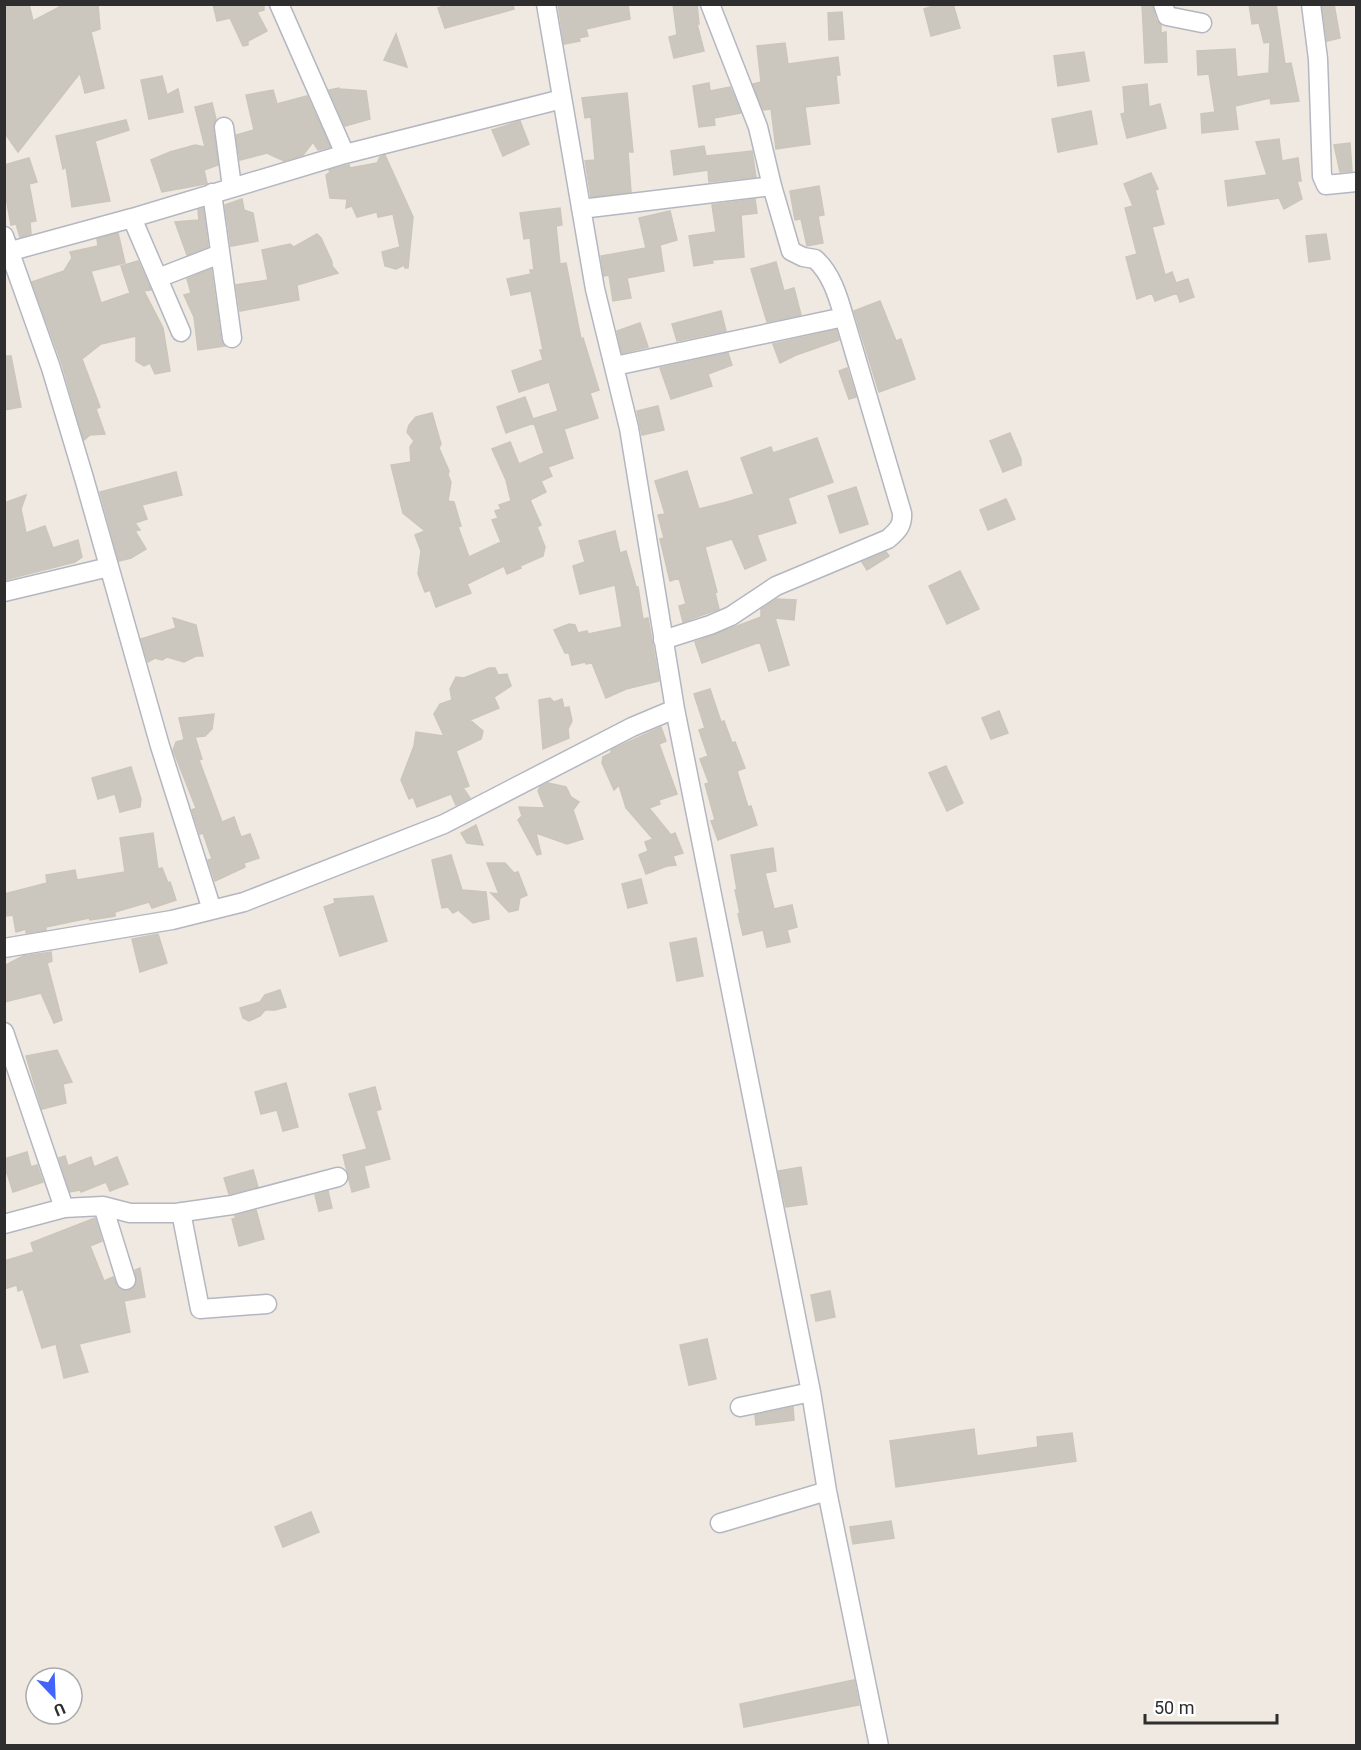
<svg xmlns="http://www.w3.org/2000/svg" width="1361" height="1750" font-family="Roboto,sans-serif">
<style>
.building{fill:#cbc7bf;stroke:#cbc5ba;stroke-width:1.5}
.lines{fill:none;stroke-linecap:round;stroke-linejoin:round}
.minor-casing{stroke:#b4b7c1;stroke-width:21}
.minor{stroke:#fff;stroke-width:18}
</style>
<rect width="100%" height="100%" fill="#efe9e1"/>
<path class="building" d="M4,4H29L33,21L65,4H98L100,29L91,32L104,88L85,93L80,73L18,152L4,132Z
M213,4H264V10L257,12L267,31L248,41V45L243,46L230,18L217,21Z
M450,4H513L514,9L445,28L438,8Z
M558,4H628L630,19L586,29L588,36L579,38L580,41L564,44Z
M673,4H697L699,24H697L704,51L674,58L669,37L677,35Z
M939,4H953L960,28L931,36L924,9Z
M1142,4H1152L1156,20L1161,25V33L1166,32L1167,62L1145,63Z
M1249,4H1276L1285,64L1291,63L1299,101L1271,104L1270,98L1235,106L1238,129L1202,133L1201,114L1215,112L1209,74L1198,75L1197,51L1235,49L1237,77L1269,73L1270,42L1264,43L1259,23L1252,24Z
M1322,4H1334L1340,38L1327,41Z
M842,12L844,39L829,40L828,13Z
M396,34L407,67L384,60Z
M785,43L788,64L838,57L840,75H836L839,103L805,107L810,144L776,149L771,109L763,110L753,84L761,82L757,46Z
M1084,52L1089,81L1058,86L1054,56Z
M162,76L167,95L178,89L183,112L149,119L141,80Z
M709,83L710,91L730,87L741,113L714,118L715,125L699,127L693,86Z
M1147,84L1149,107L1160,104L1166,128L1127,138L1121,114L1125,113L1123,87Z
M339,88L340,89L366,91L370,119L345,126L329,90Z
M273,90L277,104L307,96L330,147L318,150L313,142L303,155L284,161L267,153L240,160L236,135L254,130L246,95Z
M627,93L633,152H628L631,192L591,197L585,161L595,160L591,117L585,118L582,98Z
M212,103L216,119L213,128L218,165L204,170L207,183L205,184L162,192L151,160L170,152L195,145L205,147L195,107Z
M1091,111L1097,144L1058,152L1052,119Z
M126,120L129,130L95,141L110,201L72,207L66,167L63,169L56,136Z
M520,121L529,144L503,156L492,130Z
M1279,139L1282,161L1298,158L1301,181H1297L1302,199L1284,209L1279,198L1228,206L1225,181L1267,175L1256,142Z
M1350,143L1352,171L1340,172L1334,145Z
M704,146L706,156L752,151L756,177L709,182L708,170L674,175L671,151Z
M385,155L413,217L408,268H405L404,265L396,269L385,266L382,252L400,247L393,214L378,217L377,212L357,217L352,206L346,208L347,199L330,198L326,175L330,172L329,170L349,165L350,168L377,163L380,157Z
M29,158L37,182L29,184L36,221L30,222L31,234L20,237L16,224L11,225L4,187V165Z
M1151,173L1158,189L1155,190L1164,224L1152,227L1165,275L1172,272L1176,283L1188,279L1194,297L1180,302L1177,293L1155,301L1152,293L1137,299L1126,257L1137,254L1125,208L1133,206L1124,184Z
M819,186L824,215L818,216L823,243L807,246L801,219L795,220L790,191Z
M242,199L244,210L253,213L258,241L231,246L225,205Z
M755,199L757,213L741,215L744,257L712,260L713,263L694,266L689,236L716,232L712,205Z
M203,208L208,247L187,255L175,222L199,220L198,210Z
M560,208L562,225L556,226L560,264L566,263L581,339L583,338L599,390L590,393L598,418L564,429L573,458L548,467L552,476L541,481L546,492L530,500L541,525L537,527L545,547L543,556L520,566L521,568L507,574L504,566L467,584L471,593L436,607L430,590L425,592L418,574L421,551L415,535L425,531L403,513L391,465L411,462L410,447L414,441L407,432L409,425L416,417L432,413L441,444L439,448L449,471L448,475L451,482L448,501L454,502L461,526L458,527L469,557L501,542L492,520L498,518L495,511L501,509L499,505L511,501L506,480L492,449L510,442L519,464L544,453L534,423L506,433L497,407L525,397L533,419L558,411L549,382L519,392L512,371L543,360L540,350H543L531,291L511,295L507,279L531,274L530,270H534L530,238L524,239L520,213Z
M670,211L677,240L660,245L664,271L627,278L631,298L613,301L609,275L604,276L601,256L646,248L639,218Z
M118,233L125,263L91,271L101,303L130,293L121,266L138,261L151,290L144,291L163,328L170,371L155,374L150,363L144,366L136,361V336L101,344L82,359L100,407L96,409L105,434L90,435L84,440L62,364L32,282L64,271L72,258L70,252L98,246L97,239Z
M317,234L321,238L332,262V266L338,273L297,285L299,300L240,311L236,285L268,280L262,250L290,244L294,247Z
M1326,234L1330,259L1309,262L1306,236Z
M776,262L784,291L794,288L801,315L767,322L751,269Z
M211,269L221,340L225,346L198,350L194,317L184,295L191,293L187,279Z
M880,301L896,341L901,339L915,379L879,392L854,311Z
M721,311L726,331L677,341L672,324Z
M640,323L648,347L622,353L617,331Z
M836,330L839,340L796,355L780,363L773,344Z
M728,353L732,365L708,374L712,386L671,399L660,368Z
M4,356H11L21,407L4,410Z
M847,368L856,397L849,399L839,371Z
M658,406L664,430L642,435L637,411Z
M1010,433L1021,459V465L1003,472L990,441Z
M817,438L833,482L788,498L796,523L757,535L766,560L745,569L732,539L705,547L717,592L715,593L719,609L683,622L679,606L686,604L679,578L670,581L660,539L664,538L658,515L665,514L655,481L687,471L699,509L727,502L754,494L741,458L771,447L773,453Z
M176,472L182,495L142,505L147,519L135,523L140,530L135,531L146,549L131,558L119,561L100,492Z
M856,487L868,524L840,533L828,496Z
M26,495L21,509L26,533L45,526L53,548L78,540L82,557L75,562L4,580V503Z
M1006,499L1015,519L988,530L980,510Z
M615,531L620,553L626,551L636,587H638L643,619L648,618L659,681L626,689L606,698L592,663L586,664L585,662L572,665L569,653H565L554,630L569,624L575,625L578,633L587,631L588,634L622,627L615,585L580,594L573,566L585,562L579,541Z
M886,552L889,556L867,570L862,562Z
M960,571L979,609L947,624L929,586Z
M777,599L796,600L794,620L775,618L789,665L769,671L760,642L702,663L695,642L761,617V609Z
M173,618L196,625L203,656H196L184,662L167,657L162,660L155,658L148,662L141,639L176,628Z
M489,668H495L498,675L507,674L511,686L494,697L499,708L470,720L483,731L481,739L456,751L469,786L463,788L470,798L456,805L451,794L417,807L413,797L409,799L401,780L414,746L416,732L444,736L434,714L440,704L452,700L450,689L456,677L464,678Z
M710,689L721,722L724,721L732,743L735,742L745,768L737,771L748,807L751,806L757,825L718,840L711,821L715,820L705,784L709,783L700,759L708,756L699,730L705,728L694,694Z
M550,698L554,702L562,699L564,708L569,707L572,721L568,729L569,738L543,749L539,700Z
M999,711L1008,733L991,739L982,718Z
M214,714L212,729L205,736L195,737L202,759L199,760L222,822L234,817L241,837L250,834L259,858L244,863L245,867L215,881L208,860L212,859L203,833L200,834L192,810L196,808L173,750L176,742L190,738L184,739L179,718Z
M661,727L666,741L659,744L677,794L659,800L660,804L649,808L671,835L675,833L683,853L673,856L676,865L667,866L646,874L639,855L648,851L645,842L653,839L626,808L619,785L614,790L602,763L603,757L611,753V750Z
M946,766L963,803L947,811L929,773Z
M131,767L141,799L140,807L120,812L115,794L98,799L92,778Z
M548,783L566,787L571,797L579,802L573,810L583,839L567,844L536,833L541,854L537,855L518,820L522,816L519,807L545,808L538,791L540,787Z
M476,825L483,845L467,843L461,833Z
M153,833L158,869L162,868L168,883L170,882L176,900L152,908L149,902L115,912V916L90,920L89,918L46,927V930L26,933V929L16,932L13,915L7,916L4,894L47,883L46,875L75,870L77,880L125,872L120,838Z
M773,848L776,871L765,873L774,909L792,905L797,927L787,930L790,942L767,947L763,930L743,935L738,914L740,913L735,890H737L731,855Z
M451,855L462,890L486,892L489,919L473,923L458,910L453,913L448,907L442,908L432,860Z
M487,863H505L514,873L518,872L527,895L520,898L518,910L509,912L491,893L499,894Z
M641,879L647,903L628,908L622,884Z
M373,896L387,941L340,956L324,907L335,903L334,899Z
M158,934L167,963L140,972L132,939Z
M696,938L703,976L677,981L670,943Z
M51,952L52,961L47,963L62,1020L54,1023L41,993L4,1002V966L23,956Z
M280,990L286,1007L275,1010H265L260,1016L249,1021L243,1018L240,1008L260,1002L265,995Z
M57,1050L72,1082L63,1084L66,1103L42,1109L26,1056Z
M286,1083L298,1127L283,1131L277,1110L261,1114L255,1092Z
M375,1087L381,1109L376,1111L390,1159L364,1166L369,1187L352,1192L343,1155L367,1149L349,1094Z
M27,1152L31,1167L37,1165L43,1182L13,1192L7,1173L4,1174V1159Z
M65,1156L68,1166L91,1157L94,1167L117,1157L128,1184L110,1191L106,1182L81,1192L80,1190L70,1192L59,1158Z
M801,1167L807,1204L786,1207L778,1171Z
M253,1170L258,1187L229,1194L224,1178Z
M328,1191L332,1208L319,1211L315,1195Z
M256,1210L264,1239L239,1246L232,1219L236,1218L235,1216Z
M95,1218L102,1241L90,1246L104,1281L113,1277L119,1289L130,1290L137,1283L135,1270L140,1268L145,1297L124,1301L130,1332L79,1344L88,1372L64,1378L56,1344L42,1348L23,1289L18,1291L17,1285L4,1289V1261L34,1252L31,1243Z
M830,1291L835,1317L816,1321L811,1295Z
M707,1339L716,1379L689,1385L680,1345Z
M793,1407L794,1420L756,1425L755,1415Z
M974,1429L977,1456L1038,1447L1037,1437L1072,1433L1076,1461L896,1487L890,1441Z
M311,1512L319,1532L283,1547L275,1527Z
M891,1521L894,1538L853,1544L850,1527Z
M854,1680L859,1705L744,1727L740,1704Z"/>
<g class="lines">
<defs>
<path id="minor" d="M279,4L345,154L562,99
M546,4L595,289L629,428L675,709L811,1392L827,1491L879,1746
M1163,4L1167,16L1202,23
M1311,4L1318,59L1322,176L1326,185L1356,182
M224,127L232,187
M212,193L232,338
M581,209L772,186
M132,218L181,332
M4,236L51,368L84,478L160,746L212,910
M4,253L132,218L345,154
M158,278L220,254
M615,366L844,317C838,296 831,273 815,259L803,257L791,251L772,186L758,127L710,4
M4,592L109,567
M663,640L710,625L731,616L776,586L888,539C897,531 903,526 902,513L844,317
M4,948L172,920L244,902L444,824L632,727L675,709
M4,1032L64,1208
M103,1206L130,1213H176L232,1205L338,1177
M181,1212L200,1309L267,1304
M4,1224L64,1208L103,1206L126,1280
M740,1407L811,1392
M720,1523L827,1491"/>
</defs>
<use href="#minor" class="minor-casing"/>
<use href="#minor" class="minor"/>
</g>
<rect width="1361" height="1750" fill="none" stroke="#2e2e2e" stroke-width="12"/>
<g transform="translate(54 1696) rotate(157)"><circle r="28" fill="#ffffff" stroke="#ababab" stroke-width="1.5"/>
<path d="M0-4.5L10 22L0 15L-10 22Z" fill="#4264fb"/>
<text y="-9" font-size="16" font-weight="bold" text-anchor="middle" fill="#2e2e2e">U</text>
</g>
<path d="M1145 1714v9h132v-9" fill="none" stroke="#2e2e2e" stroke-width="3"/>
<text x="1154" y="1714" font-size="18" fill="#2e2e2e" stroke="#ffffff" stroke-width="4.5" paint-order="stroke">50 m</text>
</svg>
